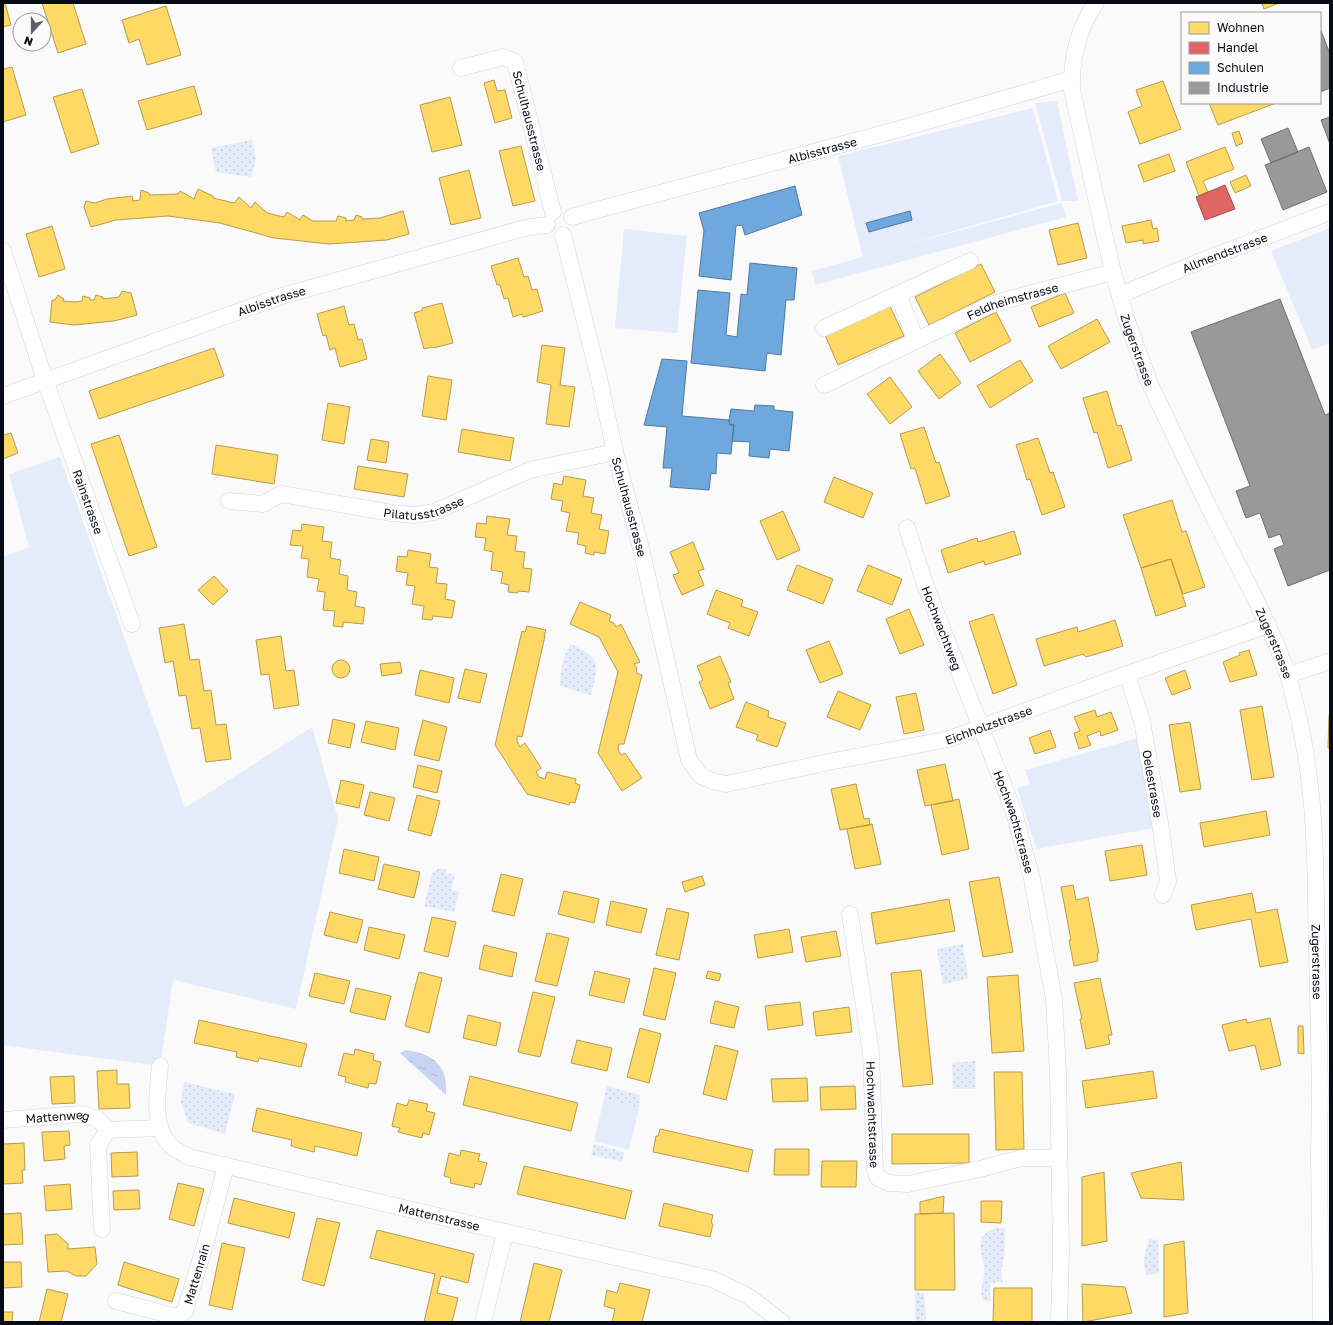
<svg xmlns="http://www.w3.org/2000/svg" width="1333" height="1325" font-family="'Golos Text',sans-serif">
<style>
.green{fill:#e4ebfa}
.park{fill:url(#park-dots)}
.water{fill:url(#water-ripples)}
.homes{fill:#ffd966;stroke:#b59b4e}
.shops{fill:#e06666;stroke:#9f4b4e}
.schools{fill:#6fa8dc;stroke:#5079a0}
.industry{fill:#999;stroke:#6d6e71}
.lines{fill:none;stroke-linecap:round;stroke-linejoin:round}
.minor-casing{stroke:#d1d4da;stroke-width:17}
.minor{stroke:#fefefe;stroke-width:16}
.labels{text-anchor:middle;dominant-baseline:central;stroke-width:4;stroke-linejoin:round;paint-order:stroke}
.street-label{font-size:12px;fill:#070b15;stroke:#fafafa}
</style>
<defs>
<pattern id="park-dots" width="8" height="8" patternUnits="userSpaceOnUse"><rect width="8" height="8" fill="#e4ebfa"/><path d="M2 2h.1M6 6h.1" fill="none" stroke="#c2c8d5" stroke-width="1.8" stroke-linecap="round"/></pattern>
<pattern id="water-ripples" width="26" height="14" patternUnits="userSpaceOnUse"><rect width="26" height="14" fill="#c8d4f2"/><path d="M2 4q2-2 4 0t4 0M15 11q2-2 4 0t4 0" fill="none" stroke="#aab5cf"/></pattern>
</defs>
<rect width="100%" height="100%" fill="#fafafa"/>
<path class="green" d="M1057,101L1078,201H1062L1035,103Z
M1033,108L1058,201L901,246L1062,203L1066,217L815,285L812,271L863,257L838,156Z
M1330,228V343L1312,350L1271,251Z
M624,229L687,236L677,333L615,328Z
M60,457L185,808L312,727L338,819L296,1009L173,980L160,1066L3,1045V557L29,547L9,474Z
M1138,738L1154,828L1036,849L1017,788L1030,784L1025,770Z
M604,1099L639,1108L629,1150L594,1141Z"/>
<path class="park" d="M252,140L256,159L251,177L216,172L211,148Z
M571,644C602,659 599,664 591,695L560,686C561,671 562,657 571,644Z
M440,868L446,870V873L455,875L451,890L459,892L454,912L424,906L432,873Z
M963,944L968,979L943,984L937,949Z
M975,1061V1089H953L952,1063Z
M184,1082L235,1094L225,1134L188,1123L181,1102Z
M607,1086L640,1095L639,1108L604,1099Z
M594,1144L624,1152L622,1162L591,1155Z
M997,1227L1005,1229V1252L1001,1272L1003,1282L990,1283V1301L983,1300C979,1291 985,1279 984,1269C984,1259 978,1247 982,1238C984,1232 991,1230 997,1227Z
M1149,1239L1158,1240L1159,1273L1147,1275C1140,1263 1146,1252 1149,1239Z
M915,1292L924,1293C924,1302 926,1311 926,1321H915Z"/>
<path class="water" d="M406,1050C434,1054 448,1066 446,1095L400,1053Z"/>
<path class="homes" d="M3,3H5L11,25L3,27Z
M42,3H73L86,44L58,53Z
M1262,3H1279L1264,9Z
M166,6L181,55L147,65L139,39L129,43L122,20Z
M12,67L26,115L3,122V69Z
M494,80L497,91L505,90L512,118L495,123L484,83Z
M1163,81L1181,129L1140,144L1128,112L1142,106L1136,90Z
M194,86L202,114L147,130L138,101Z
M82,89L99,144L71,153L53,97Z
M450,97L462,145L432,152L420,105Z
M1209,103H1276L1218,125Z
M1239,131L1243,143L1236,146L1232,133Z
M521,146L535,201L513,206L499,151Z
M1225,147L1234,169L1203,181L1208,192L1199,196L1186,162Z
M1169,154L1175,171L1144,182L1138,165Z
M469,170L481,218L451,225L439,178Z
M1246,175L1251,186L1235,193L1230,182Z
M198,189L213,196V198L234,203L239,197L251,208L255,202L267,213L284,217L287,212L300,220L303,215L313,221H336L338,216L346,218V221L354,220L356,215L362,217V219L380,218L403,211L409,234L387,240L329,244L274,238L220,223L168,216L116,220L91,227L84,207L86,201L95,203L107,199L132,196L133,201L140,200L141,190L149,193V195L178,194L180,191L194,199Z
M1151,220L1153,229L1157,228L1159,241L1143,244V240L1126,243L1122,226Z
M1078,223L1087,258L1058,265L1049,230Z
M52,226L65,269L39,277L26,234Z
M518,258L524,277L528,276L532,290L537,289L543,311L523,317L522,314L513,317L508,298L504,299L500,285H497L491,266Z
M981,264L995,292L929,325L915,297Z
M122,291L131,293L137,315L114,321L74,325L50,322L52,300H55L58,295L64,299L63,301L75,302L82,301L83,296L90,298V300H94L96,295L103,297V299L119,297Z
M1065,293L1074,313L1039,327L1031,307Z
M442,303L453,343L433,348L432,347L424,349L414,313L423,310L422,308Z
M344,306L349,325L354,324L358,340L362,339L367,359L340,367L335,348L330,350L326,335L323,336L317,314Z
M890,306L904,336L838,365L825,335Z
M996,312L1011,341L970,362L955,333Z
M1097,319L1110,342L1061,369L1048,346Z
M542,345L565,348L560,385L575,387L569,427L546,424L551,385L537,382Z
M214,348L224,376L99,419L89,391Z
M940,354L961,383L939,399L918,371Z
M1020,360L1033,381L990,408L977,386Z
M428,376L452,380L446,420L422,416Z
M890,377L912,407L890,424L867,394Z
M1107,391L1117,426L1121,425L1132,460L1108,468L1097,432L1094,433L1083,398Z
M328,403L350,407L344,444L322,440Z
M924,427L936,463L939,462L950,496L926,504L915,468L911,469L900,434Z
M462,429L514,438L510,461L458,452Z
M11,433L18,453L3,459V435Z
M119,435L157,547L129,556L91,444Z
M1038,438L1050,473L1053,472L1065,507L1042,515L1030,479L1027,480L1016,445Z
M371,439L389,442L386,463L367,460Z
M216,445L278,455L274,484L212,474Z
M358,466L408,474L404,497L354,489Z
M564,476L586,480L583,496L594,498L591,513L602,515L599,529L609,531L605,554L594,552V555L585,553L586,546L577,544L579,533L566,531L570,513L561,511L563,501L551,499L554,483L562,485Z
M834,477L873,493L863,518L824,502Z
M1172,500L1182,532L1186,531L1205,587L1183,594L1171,559L1141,568L1123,515Z
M783,511L800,550L777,560L760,521Z
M487,516L510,519L507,535L517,536L515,551L525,552L523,568L532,569L529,592L518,591L517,593L508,592L509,585L501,583L503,572L491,570L493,552L484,550L486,538L475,537L477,523L486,524Z
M302,524L324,527L322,541L332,542L330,558L341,560L339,574L348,576L347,590L357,592L355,606L365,608L363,624L343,622V627L333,626L335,611L323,610L325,592L317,591L319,579L307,577L309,559L301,558L303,546L290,545L293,530L301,531Z
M1014,531L1021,554L985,565L984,561L948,573L941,550L977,538L978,542Z
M693,542L704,569L698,571L704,585L682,595L673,575L679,573L670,552Z
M408,550L431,554L429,567L438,568L436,583L447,584L445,599L455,601L452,618L433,616L432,620L422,619L424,606L412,604L415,586L406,585L408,573L396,571L398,556L407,557Z
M1171,559L1186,606L1156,616L1141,568Z
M797,565L833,579L823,604L787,590Z
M868,565L902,579L892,605L857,591Z
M214,576L228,591L213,605L198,590Z
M716,590L743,600L741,606L758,612L749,636L728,628L730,623L707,614Z
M580,602L611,615L609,621L614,623L616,627L621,624L640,662L634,664L637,668L636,673L642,675L624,744H619L618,749L621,755L625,753L642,778L622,791L598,753L618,672L599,637L570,624Z
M909,609L924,645L900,654L886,619Z
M993,614L1017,685L993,694L969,622Z
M1115,620L1123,646L1086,657L1083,654L1044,666L1036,639L1077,627L1078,632Z
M184,624L190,660L199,659L204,691L211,690L216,725L226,724L231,759L206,762L200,728L192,729L186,695L179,696L173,661L165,663L159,628Z
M527,626L546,630L544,636H545L522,737L517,736V741L520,747L525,743L541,768L536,772L539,777L545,779L547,772L576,779L575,783L580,785L575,803L570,802L569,805L527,794L495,745L522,631L525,632Z
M281,636L286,671L294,670L299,705L274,709L269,674L261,675L256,640Z
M829,641L843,674L820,683L806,650Z
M1249,650L1257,675L1230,682L1223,662L1240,655L1239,653Z
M720,656L731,682L728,683L734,699L710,709L699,682L703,680L697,666Z
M332 669a9 9 0 1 1 18 0a9 9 0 1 1-18 0Z
M400,662L402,673L382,676L380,664Z
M465,669L487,674L480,703L458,698Z
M420,670L454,678L449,703L415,695Z
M1185,670L1191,688L1172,695L1165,678Z
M838,691L871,705L860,730L827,717Z
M916,693L924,730L904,734L896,697Z
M746,702L769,711L768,717L786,723L777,747L756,740L758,735L736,727Z
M1262,706L1274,777L1252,780L1240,710Z
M1095,710L1097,717L1111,712L1118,730L1101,736L1100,731L1087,736L1091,745L1079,749L1074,733L1080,731L1074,717Z
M1329,715H1330V748H1328Z
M333,719L355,724L350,748L328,743Z
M423,720L447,727L439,761L414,755Z
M366,721L399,728L395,750L361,742Z
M1190,722L1201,789L1180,792L1169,725Z
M1050,730L1056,747L1035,754L1029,738Z
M945,764L953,801L925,806L917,770Z
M418,765L442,771L437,793L413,787Z
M341,780L364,785L359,808L336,803Z
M856,784L864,819L869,818L870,825L840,830L831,789Z
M370,792L395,798L389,821L364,815Z
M417,795L440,801L431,836L408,830Z
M959,799L969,849L942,855L931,805Z
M1266,811L1270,835L1204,847L1200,823Z
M872,824L881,864L855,869L847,829Z
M1142,845L1147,875L1110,881L1105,851Z
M344,849L379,857L374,881L339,873Z
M384,864L420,872L414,898L378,889Z
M501,874L523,879L514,916L492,911Z
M702,876L705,885L685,892L682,882Z
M999,877L1013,952L983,957L969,882Z
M1073,885L1076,900L1088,897L1099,953H1097L1098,961L1074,966L1069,940H1071L1061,887Z
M564,891L599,899L594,923L558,914Z
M1252,893L1256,913L1277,909L1288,962L1260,967L1251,919L1196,930L1191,905Z
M949,899L955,931L876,944L871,913Z
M611,901L647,909L641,933L606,925Z
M667,908L689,913L679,960L656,955Z
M330,912L363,920L357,943L324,935Z
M432,917L456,922L448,957L424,951Z
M369,927L405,935L399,959L364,950Z
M789,929L793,952L758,958L754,935Z
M836,931L841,956L806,962L801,937Z
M547,933L569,938L557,986L535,981Z
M484,945L517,953L512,977L479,969Z
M654,968L676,973L665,1020L643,1015Z
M921,970L933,1084L903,1087L891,973Z
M595,971L630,979L624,1003L589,995Z
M708,971L721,974L719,981L706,978Z
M419,972L442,978L429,1033L405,1026Z
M315,973L350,981L344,1004L309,996Z
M1018,975L1024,1051L992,1053L987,977Z
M1100,978L1112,1035H1108L1110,1044L1086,1049L1080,1019H1082L1074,983Z
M356,988L391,996L385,1020L350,1012Z
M533,992L555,997L540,1057L518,1052Z
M715,1001L739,1007L734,1028L710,1023Z
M800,1002L803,1025L768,1030L765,1006Z
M849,1007L852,1032L816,1036L813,1012Z
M468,1015L501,1023L496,1046L463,1038Z
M1270,1018L1281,1065L1261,1070L1255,1045L1229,1051L1222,1025L1246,1019L1247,1023Z
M199,1020L307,1044L301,1067L259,1058L258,1062L236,1057L237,1052L194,1043Z
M1298,1026H1303L1304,1054L1298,1053Z
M640,1028L661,1034L649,1083L627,1077Z
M577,1040L612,1048L607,1071L571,1063Z
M715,1045L738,1051L726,1100L703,1094Z
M355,1049L374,1054L373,1060L381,1062L376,1084L369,1083L368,1088L345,1082L346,1077L338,1075L344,1053L354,1055Z
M117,1070V1084H129L130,1108L99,1109L97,1071Z
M1153,1071L1157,1098L1086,1108L1082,1081Z
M994,1072H1022L1024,1149L996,1150Z
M74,1076L75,1103L52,1104L50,1077Z
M470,1076L578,1103L571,1131L463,1105Z
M807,1078L808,1101L773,1102L771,1079Z
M855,1086L856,1109L821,1110L820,1087Z
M409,1100L428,1104L426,1111L435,1113L429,1135L423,1133L422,1138L398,1132L400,1128L392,1126L397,1103L407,1106Z
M257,1108L362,1133L357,1156L315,1146L314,1152L291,1146L292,1140L252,1131Z
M660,1129L753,1150L748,1172L653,1152L656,1136H658Z
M69,1131L70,1145L64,1146L65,1159L44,1161L42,1132Z
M892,1134H969V1163L892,1164Z
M24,1143L25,1170H22L23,1183L3,1184V1144Z
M775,1149H809V1175H774Z
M461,1150L480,1154L478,1161L487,1163L481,1185L475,1183L474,1188L450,1183L451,1178L444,1176L449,1153L460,1156Z
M137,1152L138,1176L112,1177L111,1153Z
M822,1161H857L856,1187H821Z
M1181,1162L1184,1200L1141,1198L1131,1173Z
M524,1166L632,1191L625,1219L517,1194Z
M1104,1172L1107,1241L1082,1246V1177Z
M178,1183L204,1189L194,1226L169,1219Z
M70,1184L72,1209L46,1211L44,1186Z
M139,1190L140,1209L114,1210L113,1191Z
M944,1196L943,1213L920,1214V1202Z
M234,1198L295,1213L289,1238L228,1223Z
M981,1201H1002L1001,1223L981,1222Z
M664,1203L713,1215L711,1223L713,1224L710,1237L659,1226Z
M21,1213L23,1244L3,1245V1214Z
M954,1213L955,1290H915V1214Z
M317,1218L340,1223L324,1286L302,1280Z
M377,1230L474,1254L468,1283L441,1276L437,1293L458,1298L452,1322H424L435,1274L370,1258Z
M57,1234L68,1244V1249L95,1247L97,1264L86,1276H76L67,1271L48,1272L45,1235Z
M1184,1241L1188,1313L1164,1317V1245Z
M222,1243L245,1248L232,1310L209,1305Z
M3,1262H21L22,1287L3,1288Z
M124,1262L179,1279L172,1302L118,1285Z
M534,1263L562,1270L549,1322H520Z
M620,1283L650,1290L642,1322H612L615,1309L604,1306L607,1290L617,1293Z
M1082,1284L1125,1287L1132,1313L1083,1322Z
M994,1288H1032V1322H993Z
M47,1289L68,1294L61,1322H39Z
M3,1312H13L12,1322H3Z"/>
<path class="shops" d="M1225,185L1235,209L1205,220L1196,197Z"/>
<path class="schools" d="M795,186L802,215L745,235L742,225L736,226L731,280L699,276L704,231L699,213Z
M910,211L912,220L869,232L866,223Z
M750,263L797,268L794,300H786L781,355L767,353L765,371L691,363L698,290L730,293L726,335L737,337L741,294L747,295Z
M662,359L687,361L682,416L729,420L730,425H734L731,454L717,453L716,474L711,473L709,490L670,487L672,468H663L667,427L644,425Z
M755,405L774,406V410L793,412L789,451L770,449L769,458L749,456L750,442L732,441L734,425H730L729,420L731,409L754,411Z"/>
<path class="industry" d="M1320,28L1330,54V88L1320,92Z
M1330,117V144L1321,120Z
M1288,128L1298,152L1271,163L1261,139Z
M1309,147L1327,192L1283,210L1265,165Z
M1280,299L1325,415L1330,413V570L1288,586L1274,549L1284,545L1280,534L1269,538L1260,513L1246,518L1236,491L1250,486L1191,332Z"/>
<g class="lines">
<defs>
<g id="minor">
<path id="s1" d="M1096,3C1078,29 1071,59 1072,90L1098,207L1113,272L1127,321L1150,384L1213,516L1255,598L1277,646L1288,675L1300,723L1307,761L1312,804L1315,852L1320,1090L1319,1157L1321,1322"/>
<path id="s2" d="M461,68L503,57L515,62L553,212"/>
<path id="s3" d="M572,217L593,211L907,127L1072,79"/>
<path id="s4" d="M563,235L598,374L615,452L641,548L689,760L701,776L712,781L726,784L829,762L949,739L1127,674L1268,625"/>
<path id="s5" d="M3,251L45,380L132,624"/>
<path d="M898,294L916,340"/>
<path id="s6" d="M1120,295L1196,263L1330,212"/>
<path d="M824,328L970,261"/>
<path id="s7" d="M824,385L988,306L1006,300L1113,272"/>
<path id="s8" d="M3,396L282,296L525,228L547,225"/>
<path id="s9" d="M229,501L263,504L281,494L392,513L414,515L434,512L530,470L615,452"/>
<path id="s10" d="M907,528L926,587L1014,812L1032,879L1054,999L1058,1072L1061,1251L1059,1322"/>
<path id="s11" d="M1127,674L1142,721L1161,829L1168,881L1163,895"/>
<path d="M1288,675L1330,661"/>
<path id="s12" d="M850,914L871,1053L875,1170L878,1178L889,1183L908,1184L980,1169L1021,1158H1059"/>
<path id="s13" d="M160,1066C158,1091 151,1125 170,1145C174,1150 183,1153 189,1157L505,1232L712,1279L748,1296L782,1322"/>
<path id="s14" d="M3,1120L82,1114L98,1119L108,1130L160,1128"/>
<path d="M102,1229L98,1145L108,1130"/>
<path id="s15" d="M116,1301L178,1317L185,1311L207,1238L226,1165"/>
<path d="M483,1322L505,1232"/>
</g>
</defs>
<use href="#minor" class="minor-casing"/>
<use href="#minor" class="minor"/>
</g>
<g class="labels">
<g class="street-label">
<text stroke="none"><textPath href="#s2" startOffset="117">Schulhausstrasse</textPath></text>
<text stroke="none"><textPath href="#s3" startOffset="259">Albisstrasse</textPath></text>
<text stroke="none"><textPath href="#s6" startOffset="113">Allmendstrasse</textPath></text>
<text stroke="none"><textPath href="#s8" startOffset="285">Albisstrasse</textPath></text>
<text stroke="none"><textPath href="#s7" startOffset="207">Feldheimstrasse</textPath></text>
<text stroke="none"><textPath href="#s1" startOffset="360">Zugerstrasse</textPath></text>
<text stroke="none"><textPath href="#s5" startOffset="265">Rainstrasse</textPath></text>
<text stroke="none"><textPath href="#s9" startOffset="200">Pilatusstrasse</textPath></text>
<text stroke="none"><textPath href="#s4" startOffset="280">Schulhausstrasse</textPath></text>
<text stroke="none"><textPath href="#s10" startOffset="106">Hochwachtweg</textPath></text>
<text stroke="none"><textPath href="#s1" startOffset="684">Zugerstrasse</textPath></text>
<text stroke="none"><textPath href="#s4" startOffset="856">Eichholzstrasse</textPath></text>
<text stroke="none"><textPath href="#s11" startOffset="113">Oelestrasse</textPath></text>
<text stroke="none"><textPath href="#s10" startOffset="313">Hochwachtstrasse</textPath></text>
<text stroke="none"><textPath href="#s1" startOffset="1008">Zugerstrasse</textPath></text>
<text stroke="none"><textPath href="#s12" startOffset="202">Hochwachtstrasse</textPath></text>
<text stroke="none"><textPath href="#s14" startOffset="55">Mattenweg</textPath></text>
<text stroke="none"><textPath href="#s13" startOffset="362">Mattenstrasse</textPath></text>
<text stroke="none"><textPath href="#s15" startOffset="112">Mattenrain</textPath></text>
</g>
</g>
<rect width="1333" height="1325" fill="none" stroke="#070b15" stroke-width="8"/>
<rect x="1181" y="12" width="140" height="92" fill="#fafafa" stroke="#999a9e"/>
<rect x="1189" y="22" width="20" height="12" fill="#ffd966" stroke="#999a9e"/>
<text x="1217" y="32" font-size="12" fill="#070b15">Wohnen</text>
<rect x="1189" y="42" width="20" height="12" fill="#e06666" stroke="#999a9e"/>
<text x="1217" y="52" font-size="12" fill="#070b15">Handel</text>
<rect x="1189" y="62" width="20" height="12" fill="#6fa8dc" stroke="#999a9e"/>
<text x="1217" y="72" font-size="12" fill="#070b15">Schulen</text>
<rect x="1189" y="82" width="20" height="12" fill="#999999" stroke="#999a9e"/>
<text x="1217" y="92" font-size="12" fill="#070b15">Industrie</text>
<g transform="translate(32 32) rotate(201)"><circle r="19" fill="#fafafa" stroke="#999a9e"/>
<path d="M0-3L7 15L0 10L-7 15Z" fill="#5c5f65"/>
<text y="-6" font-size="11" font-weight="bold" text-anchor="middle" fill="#070b15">N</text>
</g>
</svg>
